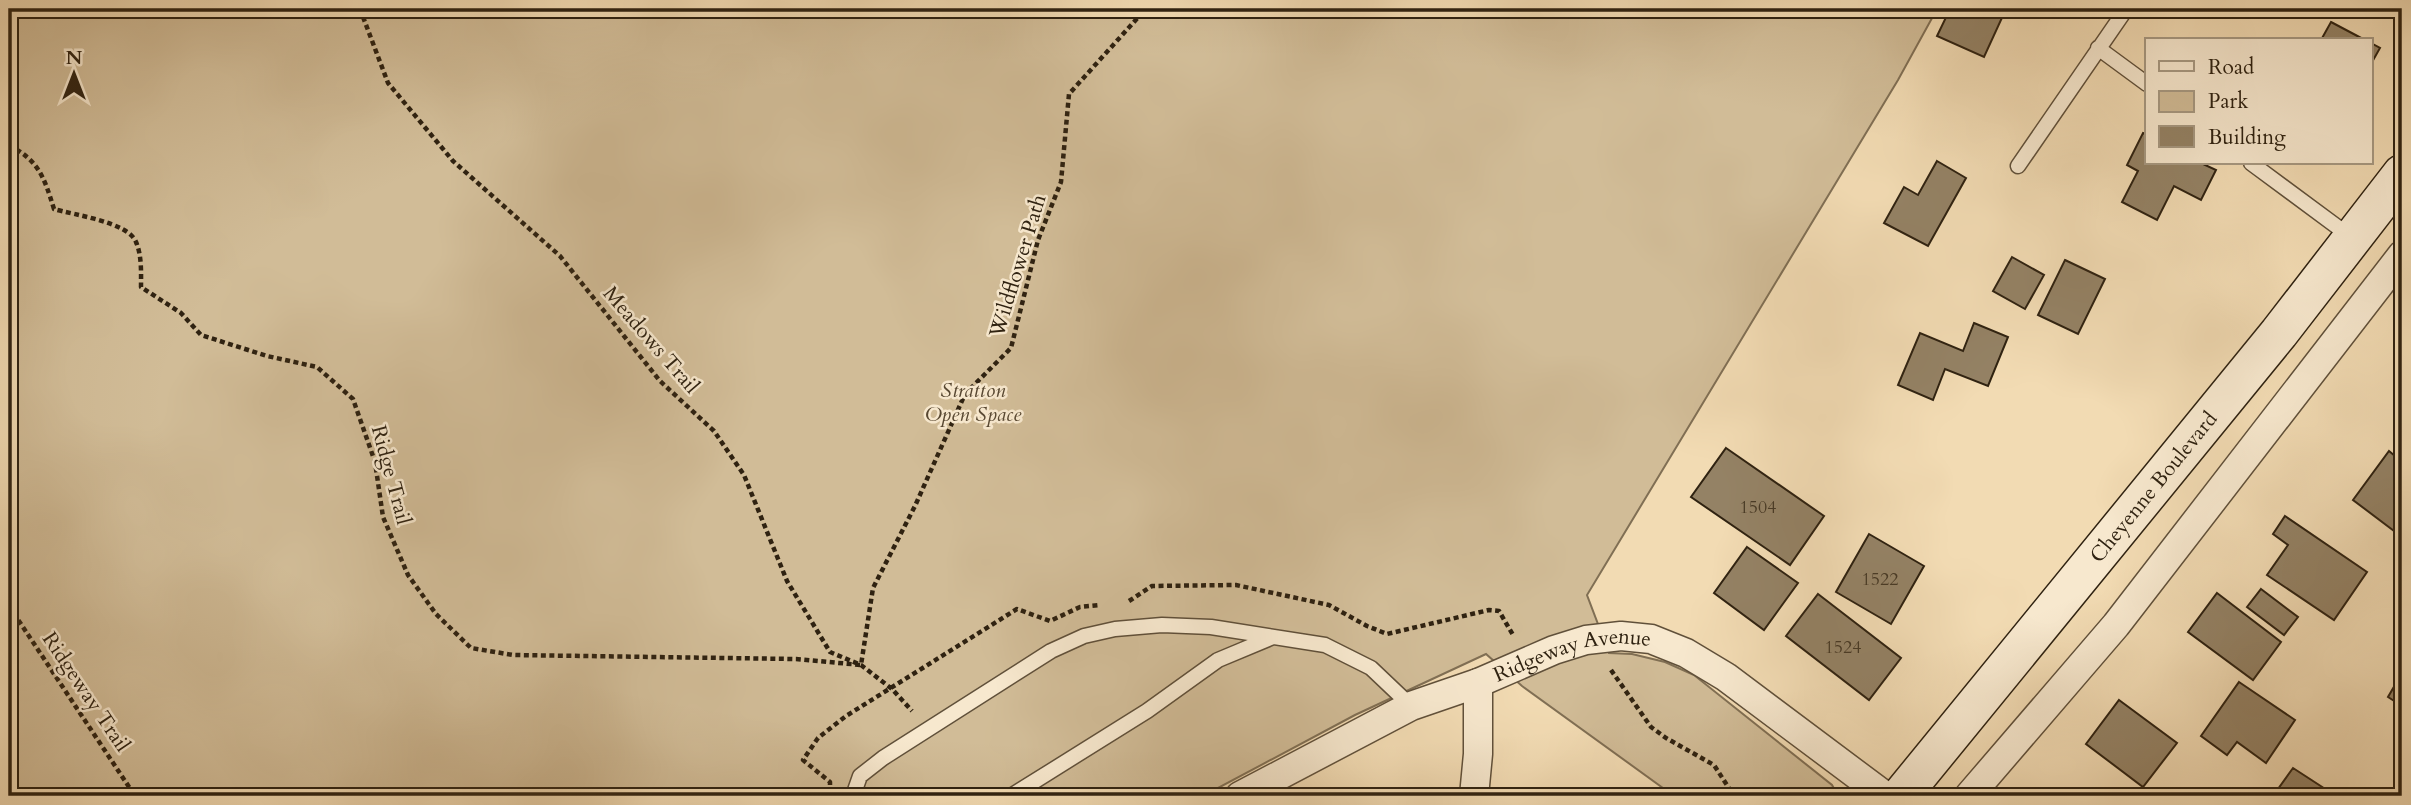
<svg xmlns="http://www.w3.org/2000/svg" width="2411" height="805" font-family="Cardo,serif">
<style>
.green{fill:#d1bc97;stroke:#806f54;stroke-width:2}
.building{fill:#948265;stroke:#2f2211;stroke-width:2}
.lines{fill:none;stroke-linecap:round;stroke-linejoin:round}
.lane-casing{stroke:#60503a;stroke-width:17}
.street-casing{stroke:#60503a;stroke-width:31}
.secondary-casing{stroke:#2f2211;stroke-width:41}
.path{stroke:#2f2211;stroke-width:4.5;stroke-dasharray:5 3.5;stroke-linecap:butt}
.lane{stroke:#f7e8ce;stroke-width:14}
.street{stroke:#f7e8ce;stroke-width:28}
.secondary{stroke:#f7e8ce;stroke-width:38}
.labels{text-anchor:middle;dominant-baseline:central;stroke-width:5;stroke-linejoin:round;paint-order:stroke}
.number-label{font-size:18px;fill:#483a26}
.street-label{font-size:21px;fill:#2f2211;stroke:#f7e8ce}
.park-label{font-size:21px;font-style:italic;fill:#584832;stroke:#f7e8ce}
</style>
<rect width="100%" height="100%" fill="#f2dbb3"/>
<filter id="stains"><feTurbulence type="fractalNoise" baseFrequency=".00286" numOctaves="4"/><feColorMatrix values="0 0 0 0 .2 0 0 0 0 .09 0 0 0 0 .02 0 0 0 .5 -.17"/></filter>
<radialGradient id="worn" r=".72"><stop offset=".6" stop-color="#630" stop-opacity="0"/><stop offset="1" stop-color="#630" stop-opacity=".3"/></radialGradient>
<path class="green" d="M9,9H1937L1898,80L1587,595L1609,653L1632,654L1665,662L1694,675L1832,785L1838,796H1674L1522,686L1486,654L1355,715L1203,796H9Z"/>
<path class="building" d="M1950,9H2006L1984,57L1937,36Z
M2331,22L2365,40H2321Z
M2371,43L2380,48L2371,64Z
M2143,133L2147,135V163H2201L2216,170L2201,200L2174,186L2157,220L2122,202L2138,171L2127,165Z
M1937,161L1966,178L1928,246L1884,223L1904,187L1918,195Z
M2012,257L2044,275L2025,309L1993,291Z
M2065,260L2105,279L2078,334L2038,315Z
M1974,323L2008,337L1988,386L1945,369L1933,400L1898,385L1920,333L1963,351Z
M1726,448L1824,516L1790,565L1691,497Z
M2389,451L2402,462V537L2353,500Z
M2285,516L2367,572L2334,620L2267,575L2288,545L2273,534Z
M1869,534L1924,566L1891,624L1836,592Z
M1747,547L1798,583L1764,630L1714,593Z
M2261,589L2298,617L2284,635L2247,607Z
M2217,593L2281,642L2253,680L2188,632Z
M1818,594L1901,658L1869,700L1786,636Z
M2402,673V706L2388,697Z
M2239,682L2295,720L2266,763L2237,742L2227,755L2201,736Z
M2119,700L2177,743L2143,787L2086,744Z
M2293,768L2336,796H2273Z"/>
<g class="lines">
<defs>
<path id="lane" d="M2098,48L2147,84
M2251,163L2351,237
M2018,166L2122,15L2124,9
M853,796L860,776L883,758L1051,651L1084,636L1115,629L1162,625L1211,627L1325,645L1371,668L1411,706
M1011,796L1147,711L1218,660L1273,637"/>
<g id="street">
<path id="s1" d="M1240,796L1411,706L1478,683L1554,650L1586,640L1621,636L1651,639L1686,653L1726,677L1885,796"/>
<path d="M1474,796L1478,754V683"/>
<path d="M1969,796L2116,625L2402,255"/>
</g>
<g id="secondary">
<path id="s2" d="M1901,796L2279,333L2402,174"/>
</g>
</defs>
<use href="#lane" class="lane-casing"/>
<use href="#street" class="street-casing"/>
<use href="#secondary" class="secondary-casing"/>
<path class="path" d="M360,9L388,83L453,161L560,256L660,381L714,431L744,475L787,581L830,652L861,665L892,689L912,711
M9,145C39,161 44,177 54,209C74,215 128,222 136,242C142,256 141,273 141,287L181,313L201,335L267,356L317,367L353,399L375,462L383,517L408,575L436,614L471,648L513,655L796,659L861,665L873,588L915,506L965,394L1011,348L1038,240L1061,182L1069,94L1142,13L1163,9
M1129,601L1152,586L1236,585L1329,605L1367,626L1387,634L1489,610L1499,611L1513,635
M9,606L135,796
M1611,670L1651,727L1666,738L1714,765L1734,796
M830,785V782L803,760L818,738L846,716L1017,609L1050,621L1080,607L1100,605"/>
<use href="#lane" class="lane"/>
<use href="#street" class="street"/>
<use href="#secondary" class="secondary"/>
</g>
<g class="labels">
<g class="number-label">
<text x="1758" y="507">1504</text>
<text x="1880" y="579">1522</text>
<text x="1843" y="647">1524</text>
</g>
<g class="street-label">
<text transform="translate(1018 266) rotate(-73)">Wildflower Path</text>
<text transform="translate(651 340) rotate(49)">Meadows Trail</text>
<text transform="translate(391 475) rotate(75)">Ridge Trail</text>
<text stroke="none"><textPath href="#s2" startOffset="399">Cheyenne Boulevard</textPath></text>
<text stroke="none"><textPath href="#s1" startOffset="364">Ridgeway Avenue</textPath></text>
<text transform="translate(86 692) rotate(56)">Ridgeway Trail</text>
</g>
<g class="park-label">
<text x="973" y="390">Stratton<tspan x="973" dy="24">Open Space</tspan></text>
</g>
</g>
<rect width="2411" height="805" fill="none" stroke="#f2dbb3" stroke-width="35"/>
<rect x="10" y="10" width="2390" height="784" fill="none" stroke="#2f2211" stroke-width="3.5"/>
<rect x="18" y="18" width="2376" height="770" fill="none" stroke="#2f2211" stroke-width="2"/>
<rect x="2145" y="38" width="228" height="126" fill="#f7e8ce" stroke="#a79982" stroke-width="2"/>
<rect x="2159" y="61" width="35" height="10" fill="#f7e8ce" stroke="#a79982" stroke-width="2"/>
<text x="2208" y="74" font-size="21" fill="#2f2211">Road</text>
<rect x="2159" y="91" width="35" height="21" fill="#d1bc97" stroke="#a79982" stroke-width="2"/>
<text x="2208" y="108" font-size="21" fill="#2f2211">Park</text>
<rect x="2159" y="126" width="35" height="21" fill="#948265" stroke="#a79982" stroke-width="2"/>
<text x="2208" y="144" font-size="21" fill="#2f2211">Building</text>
<g transform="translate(74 74)" stroke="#f7e8ce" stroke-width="5" paint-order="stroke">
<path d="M0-5L12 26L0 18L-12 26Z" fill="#2f2211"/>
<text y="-10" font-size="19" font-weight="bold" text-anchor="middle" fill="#2f2211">N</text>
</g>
<rect width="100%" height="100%" filter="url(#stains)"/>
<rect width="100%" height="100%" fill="url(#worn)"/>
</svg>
